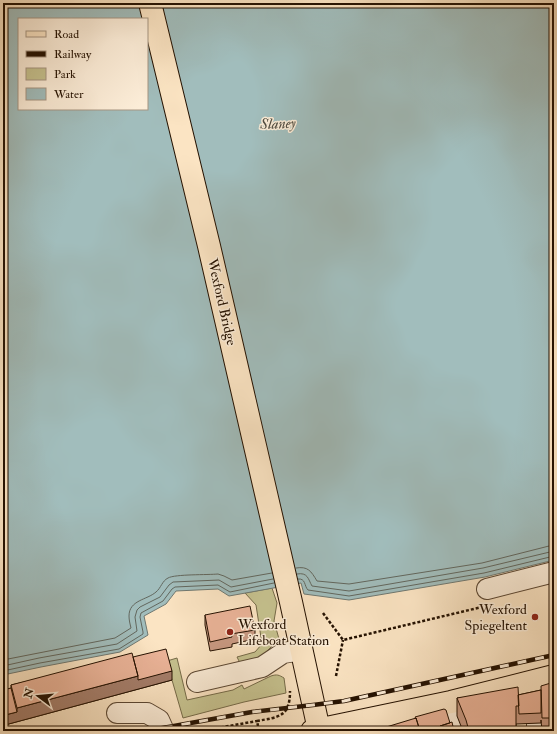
<svg xmlns="http://www.w3.org/2000/svg" width="557" height="734" font-family="'IM FELL Double Pica',serif">
<style>
.green{fill:#c6c28f;stroke:#756a48}
.water{fill:#a1bdbc;stroke:#6f7871;fill-rule:evenodd}
.lines{fill:none;stroke-linecap:round;stroke-linejoin:round}
.shore{stroke:#62675e;stroke-width:1}
.minor-casing{stroke:#5a4632;stroke-width:22}
.major-casing{stroke:#241101;stroke-width:24}
.path{stroke:#241101;stroke-width:2.5;stroke-dasharray:3 2;stroke-linecap:butt}
.minor{stroke:#fcedd8;stroke-width:20}
.major{stroke:#fbe4c3;stroke-width:22}
.rail-casing{stroke:#241101;stroke-width:4.5}
.rail{stroke:#fcedd8;stroke-width:3;stroke-dasharray:9;stroke-linecap:butt}
.wall{fill:#c99a83;stroke:#241101}
.shaded-wall{fill:#a47d6a;stroke:#241101}
.building{fill:#eab398;stroke:#241101}
.poi-dot{fill:#8f2418;stroke:#fcedd8;stroke-width:1.5}
.labels{text-anchor:middle;dominant-baseline:central;stroke-width:3;stroke-linejoin:round;paint-order:stroke}
.street-label{font-size:14px;fill:#241101;stroke:#fcedd8}
.poi-label{font-size:14px;fill:#241101;stroke:#fcedd8;text-anchor:end}
.water-label{font-size:15px;font-style:italic;fill:#504d42;stroke:#fcedd8}
</style>
<rect width="100%" height="100%" fill="#fbe4c3"/>
<filter id="stains"><feTurbulence type="fractalNoise" baseFrequency=".005" numOctaves="4"/><feColorMatrix values="0 0 0 0 .2 0 0 0 0 .09 0 0 0 0 .02 0 0 0 .5 -.17"/></filter>
<radialGradient id="worn" r=".72"><stop offset=".6" stop-color="#630" stop-opacity="0"/><stop offset="1" stop-color="#630" stop-opacity=".3"/></radialGradient>
<path class="green" d="M272,588L277,603L274,621L279,639L258,660L240,663L237,657L255,652L262,644L256,605L245,593Z
M177,658L187,700L233,690L242,685L244,689L271,676C277,674 279,675 284,678L286,693L244,702L183,718L172,680L167,661Z"/>
<path class="water" d="M3,3H554V560L485,577L349,600L304,594L301,583L229,596L218,589L176,591L166,604L144,616L148,635L120,652L41,667L3,675ZM19,19H147V109H19Z"/>
<g class="lines">
<path class="shore" d="M296,568C308,566 311,571 317,581L349,584L482,563L549,546L554,545
M297,574C308,572 308,579 312,586L349,591L483,568L554,551
M298,579C306,578 304,586 308,590L349,596L484,573L554,556
M3,660L115,638L131,628C130,624 129,620 129,616C129,600 147,600 156,592C161,588 162,581 168,578C175,574 208,575 218,574L224,576L232,580L272,573
M3,666L39,658L117,644L137,631L135,617L137,610L140,607L160,597L169,585L173,582L219,580L231,587L273,579
M3,671L40,663L119,649L143,634V632L140,617L141,613L163,601L172,589L175,587L218,585L230,592L274,583"/>
<defs>
<path id="minor" d="M487,589L554,572
M197,682L262,667L283,653L302,650
M451,702L459,731
M117,713H147L159,720L164,731
M537,723V731"/>
<path id="major" d="M150,3L209,246L291,602L319,730
M312,731L451,702L554,676"/>
</defs>
<use href="#minor" class="minor-casing"/>
<use href="#major" class="major-casing"/>
<path class="path" d="M323,613L343,640L482,607
M336,676L343,640
M201,731L257,721
M259,731L257,721C279,717 290,717 290,691"/>
<use href="#minor" class="minor"/>
<use href="#major" class="major"/>
<defs>
<path id="rail" d="M146,731L252,712L313,705L344,701L554,655"/>
</defs>
<use href="#rail" class="rail-casing"/>
<use href="#rail" class="rail"/>
</g>
<path class="wall" d="M205,615L255,630V639L232,644V647L210,651L205,625Z
M133,657L172,680L5,725L3,716V690L11,689V685Z
M554,682V731H542L541,720V723L516,724V731H463L457,716V698L518,695L541,690Z"/>
<path class="shaded-wall" d="M172,671V680L5,725V715L17,712V708L138,676Z
M516,728V731H510V730Z"/>
<path class="building" d="M250,606L255,630L231,634L232,637L210,642L205,615Z
M166,649L172,671L138,680V676L133,657Z
M132,653L138,676L17,708L11,685Z
M554,682V718H542L541,686Z
M518,687L519,706H516V728L510,730L511,731H469L466,720L457,698Z
M11,688L17,712L5,715L3,707V690Z
M541,690V713L519,714L518,695Z
M444,709L446,710L450,723L440,726V729L435,731H420L416,718V719L415,717Z
M416,718L420,731H384L383,728Z
M452,722L454,731H442L440,726Z"/>
<g class="poi-dot">
<circle cx="535" cy="617" r="4"/>
<circle cx="230" cy="632" r="4"/>
</g>
<g class="labels">
<g class="street-label">
<text transform="translate(222 302) rotate(77)">Wexford Bridge</text>
</g>
<g class="poi-label">
<text x="527" y="609">Wexford<tspan x="527" dy="16">Spiegeltent</tspan></text>
<text x="238" y="624" text-anchor="start">Wexford<tspan x="238" dy="16">Lifeboat Station</tspan></text>
</g>
<g class="water-label">
<text transform="translate(278 124) rotate(-2)">Slaney</text>
</g>
</g>
<rect width="557" height="734" fill="none" stroke="#fbe4c3" stroke-width="16"/>
<rect x="4" y="4" width="549" height="726" fill="none" stroke="#241101" stroke-width="2"/>
<rect x="8" y="8" width="541" height="718" fill="none" stroke="#241101"/>
<rect x="18" y="18" width="130" height="92" fill="#fcedd8" stroke="#a69582"/>
<rect x="26" y="31" width="20" height="6" fill="#fbe4c3" stroke="#a69582"/>
<text x="54" y="38" font-size="12" fill="#241101">Road</text>
<rect x="26" y="51" width="20" height="6" fill="#241101" stroke="#a69582"/>
<text x="54" y="58" font-size="12" fill="#241101">Railway</text>
<rect x="26" y="68" width="20" height="12" fill="#c6c28f" stroke="#a69582"/>
<text x="54" y="78" font-size="12" fill="#241101">Park</text>
<rect x="26" y="88" width="20" height="12" fill="#a1bdbc" stroke="#a69582"/>
<text x="54" y="98" font-size="12" fill="#241101">Water</text>
<g transform="translate(38 696) rotate(286)" stroke="#fcedd8" stroke-width="3" paint-order="stroke">
<path d="M0-3L7 15L0 10L-7 15Z" fill="#241101"/>
<text y="-6" font-size="11" font-weight="bold" text-anchor="middle" fill="#241101">N</text>
</g>
<rect width="100%" height="100%" filter="url(#stains)"/>
<rect width="100%" height="100%" fill="url(#worn)"/>
</svg>
